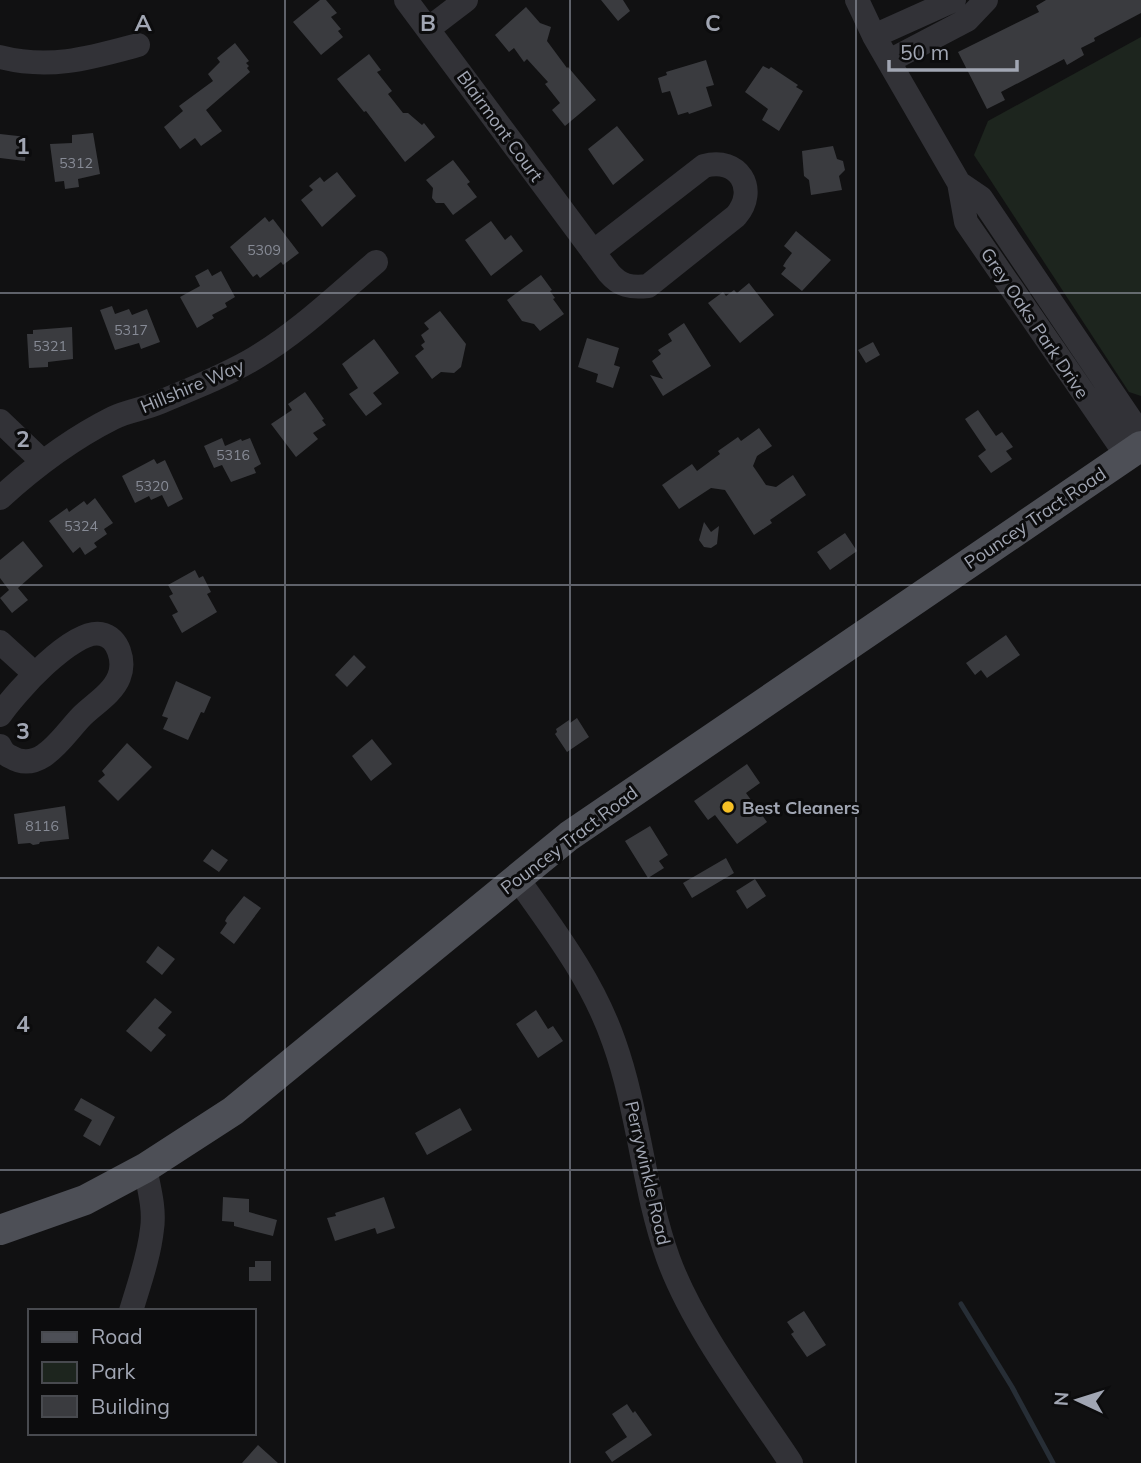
<svg xmlns="http://www.w3.org/2000/svg" width="1141" height="1463" font-family="Mulish,sans-serif">
<style>
.green{fill:#1d251e}
.lines{fill:none;stroke-linecap:round;stroke-linejoin:round}
.stream{stroke:#272e36;stroke-width:5}
.building{fill:#3a3b3f}
.minor{stroke:#323237;stroke-width:24}
.major{stroke:#4d4f56;stroke-width:30}
.grid{fill:none;stroke:#a1a6b3;stroke-width:2;stroke-opacity:0.55}
.poi-dot{fill:#f6c025;stroke:#0c0c0d;stroke-width:2.5}
.labels{text-anchor:middle;dominant-baseline:central;stroke-width:6;stroke-linejoin:round;paint-order:stroke}
.number-label{font-size:14px;fill:#878b96}
.street-label{font-size:18px;fill:#a1a6b3;stroke:#0c0c0d}
.poi-label{font-size:18px;font-weight:bold;fill:#a1a6b3;stroke:#0c0c0d;text-anchor:start}
.grid-label{font-size:23px;text-anchor:middle;font-weight:bold;fill:#a1a6b3;stroke:#0c0c0d;stroke-width:6;stroke-linejoin:round;paint-order:stroke}
</style>
<rect width="100%" height="100%" fill="#111112"/>
<path class="green" d="M1141,37V396L1129,392L974,155L988,121Z"/>
<g class="lines">
<path class="stream" d="M961,1304L1012,1387L1053,1463"/>
</g>
<path class="building" d="M320,0H326L337,13L331,17L341,29L338,31L343,37L321,55L293,22Z
M601,0H623L630,11L618,21Z
M1046,0H1141V13L1094,38L1095,41L1081,48L1084,55L1067,65L1064,59L1001,92L1005,100L987,109L958,52L1039,12L1036,6Z
M526,7L540,23L551,27L547,41L567,68L568,67L596,100L565,126L552,110L560,103L545,84L548,82L527,59L524,62L514,48L509,52L495,35Z
M235,43L249,61L246,63L249,66L247,68L250,72L206,110L222,131L201,146L195,138L180,149L164,127L183,111L179,106L213,81L208,74L220,62L217,58Z
M369,54L381,70L377,72L392,91L388,94L403,113H408L422,125L424,123L435,137L405,162L366,111L364,112L337,79Z
M706,60L714,85L706,87L712,106L689,114L688,112L678,115L670,91L662,93L658,78L667,75L666,72Z
M763,66L769,69L771,67L798,85L796,87L803,91L779,131L762,120L768,109L745,92Z
M617,126L644,160L613,185L588,149Z
M93,133L100,174L78,179L79,187L65,189L64,181L55,182L50,144L72,143V135Z
M0,134L27,137L25,161L0,158Z
M833,146L837,159L843,161L845,170L839,176L842,190L811,195L809,180L804,176L802,151Z
M453,160L470,182L467,184L477,197L453,215L444,203H436L432,198L433,188L426,180Z
M337,172L356,196L322,227L301,200L313,190L309,186L320,177L324,182Z
M265,217L269,222L273,219L299,253L283,265L281,262L260,278L257,274L253,277L230,247Z
M491,221L505,240L511,235L523,251L491,276L465,240Z
M796,231L831,260L802,291L781,274L786,268L783,266L786,261L792,253L784,246Z
M208,269L212,276L221,271L235,297L225,303L227,307L212,315L214,318L197,328L180,297L200,286L195,276Z
M541,275L552,290L550,291L555,298L553,299L564,314L540,331L534,324L522,321L507,300Z
M749,283L774,315L740,343L708,303L723,292L726,296L734,290L737,293Z
M112,306L115,314L129,309L132,315L147,309L160,342L141,349L139,343L115,350L100,310Z
M440,311L466,344L461,367L454,373L441,372L432,379L415,356L424,349L421,345L425,342L421,335L429,329L424,323Z
M684,323L711,366L663,396L650,375L663,379L652,361L661,354L658,350L672,341L668,334Z
M72,327L73,359L48,362V367L29,368L27,334H33V330Z
M587,338L619,348L614,365L620,367L613,388L596,382L598,374L578,367Z
M374,339L399,373L373,393L382,404L366,416L349,394L358,388L342,364Z
M873,342L880,355L866,363L858,350Z
M305,392L324,419L322,420L326,425L313,433L318,439L296,457L271,424L292,410L288,404Z
M978,410L996,436L1002,432L1013,447L1006,451L1012,459L991,473L978,456L986,450L965,419Z
M759,428L772,446L757,456L753,466L766,485L776,487L793,475L806,495L770,520L772,523L754,535L725,490L711,488L679,509L662,485L692,464L697,471L720,454L718,451L738,437L741,441Z
M222,438L225,446L241,439L242,441L250,438L261,464L254,468L256,473L231,482L222,465L214,468L204,446Z
M154,459L157,464L165,460L183,499L168,507L162,495L151,500L149,496L135,503L122,476Z
M95,498L113,523L104,529L107,534L94,543L97,547L85,555L80,547L73,553L49,521L67,508L69,512L84,501L87,505Z
M704,522L711,532L719,526L717,544L711,548L704,547L699,540Z
M845,533L857,551L830,570L817,552Z
M23,541L43,566L18,588L28,600L12,613L0,598L9,590L0,578V560Z
M195,570L199,578L203,576L211,592L207,594L217,612L182,633L172,615L178,612L169,596L173,594L168,585Z
M1006,635L1020,655L987,678L981,670L975,675L966,663Z
M354,655L366,667L347,687L335,675Z
M176,681L211,697L204,713L201,712L188,740L163,729L168,718L162,716Z
M577,718L589,737L567,752L555,734L557,732L556,729L569,720L570,723Z
M372,739L392,764L371,781L352,756Z
M127,743L152,767L118,801L98,781L105,775L102,771Z
M747,764L760,783L746,793L767,822L737,844L715,815L708,820L694,801Z
M65,806L69,839L40,842L39,844L33,845L30,843L18,844L14,814Z
M650,826L668,855L659,861L664,868L648,878L625,841Z
M212,849L228,860L219,872L203,861Z
M726,858L734,873L692,898L683,883Z
M755,879L766,896L747,909L736,891Z
M244,896L261,908L234,944L220,933L227,923L225,921L227,917Z
M158,946L175,959L162,975L146,962Z
M155,998L172,1012L158,1028L166,1035L151,1052L126,1031Z
M536,1010L548,1029L553,1026L563,1041L538,1058L516,1024Z
M81,1098L115,1117L100,1146L83,1136L92,1120L74,1110Z
M460,1108L472,1130L427,1155L415,1133Z
M223,1197L249,1199V1212L277,1220L273,1236L234,1226V1222L222,1221Z
M384,1197L395,1228L377,1234L375,1228L335,1241L327,1218L336,1216L335,1213Z
M255,1261H271V1281H249V1267H255Z
M804,1311L826,1345L807,1357L791,1334L794,1332L787,1322Z
M627,1404L633,1413L635,1411L652,1435L612,1462L605,1452L627,1437L612,1414Z
M258,1445L278,1463H242Z"/>
<g class="lines">
<path class="minor" d="M406,0L609,273C620,286 631,288 648,286L736,216C759,189 738,156 704,166L593,252
M857,0L874,36L959,183L966,222L1127,456
M428,29L466,0
M874,36L954,0
M0,57C50,70 90,58 138,45
M889,61L967,20L986,0
M959,183L981,198L1141,435
M0,421L43,462
M0,498C33,468 73,438 113,418C127,411 144,409 158,403C191,389 225,376 255,358C299,332 337,295 376,262
M0,642L34,673
M0,715C15,693 73,628 101,634C119,637 125,662 119,677C113,693 93,705 82,716C64,734 41,775 11,757C5,754 3,752 0,746
M517,878C554,930 593,981 614,1042C639,1112 643,1188 668,1258C693,1327 750,1401 791,1463
M131,1311C139,1284 149,1257 152,1229C155,1209 149,1188 145,1168"/>
<path class="major" d="M0,1230L85,1200L145,1168L233,1111L569,836L1141,446"/>
</g>
<path class="grid" d="M285,0V1463M570,0V1463M856,0V1463M0,293H1141M0,585H1141M0,878H1141M0,1170H1141"/>
<circle class="poi-dot" cx="728" cy="807" r="7"/>
<g class="labels">
<g class="number-label">
<text x="76" y="163">5312</text>
<text x="264" y="250">5309</text>
<text x="131" y="330">5317</text>
<text x="50" y="346">5321</text>
<text x="233" y="455">5316</text>
<text x="152" y="486">5320</text>
<text x="81" y="526">5324</text>
<text x="42" y="826">8116</text>
</g>
<g class="street-label">
<text transform="translate(500 126) rotate(54)">Blairmont Court</text>
<text transform="translate(1035 323) rotate(56)">Grey Oaks Park Drive</text>
<text transform="translate(192 386) rotate(-23)">Hillshire Way</text>
<text transform="translate(1035 518) rotate(-34)">Pouncey Tract Road</text>
<text transform="translate(569 840) rotate(-37)">Pouncey Tract Road</text>
<text transform="translate(648 1173) rotate(77)">Perrywinkle Road</text>
</g>
<g class="poi-label">
<text x="742" y="807">Best Cleaners</text>
</g>
</g>
<g class="grid-label">
<text x="143" y="31">A</text>
<text x="428" y="31">B</text>
<text x="713" y="31">C</text>
<text x="23" y="154">1</text>
<text x="23" y="447">2</text>
<text x="23" y="739">3</text>
<text x="23" y="1032">4</text>
</g>
<rect x="28" y="1309" width="228" height="126" fill="#0c0c0d" stroke="#484a4f" stroke-width="2"/>
<rect x="42" y="1332" width="35" height="10" fill="#4d4f56" stroke="#484a4f" stroke-width="2"/>
<text x="91" y="1344" font-size="21" fill="#a1a6b3">Road</text>
<rect x="42" y="1362" width="35" height="21" fill="#1d251e" stroke="#484a4f" stroke-width="2"/>
<text x="91" y="1379" font-size="21" fill="#a1a6b3">Park</text>
<rect x="42" y="1396" width="35" height="21" fill="#3a3b3f" stroke="#484a4f" stroke-width="2"/>
<text x="91" y="1414" font-size="21" fill="#a1a6b3">Building</text>
<g transform="translate(1078 1400) rotate(274)" stroke="#0c0c0d" stroke-width="5" paint-order="stroke">
<path d="M0-5L12 26L0 18L-12 26Z" fill="#a1a6b3"/>
<text y="-10" font-size="19" font-weight="bold" text-anchor="middle" fill="#a1a6b3">N</text>
</g>
<path d="M889 60v10h128v-10" fill="none" stroke="#a1a6b3" stroke-width="3.5"/>
<text x="900" y="60" font-size="21" fill="#a1a6b3" stroke="#0c0c0d" stroke-width="5" paint-order="stroke">50 m</text>
</svg>
